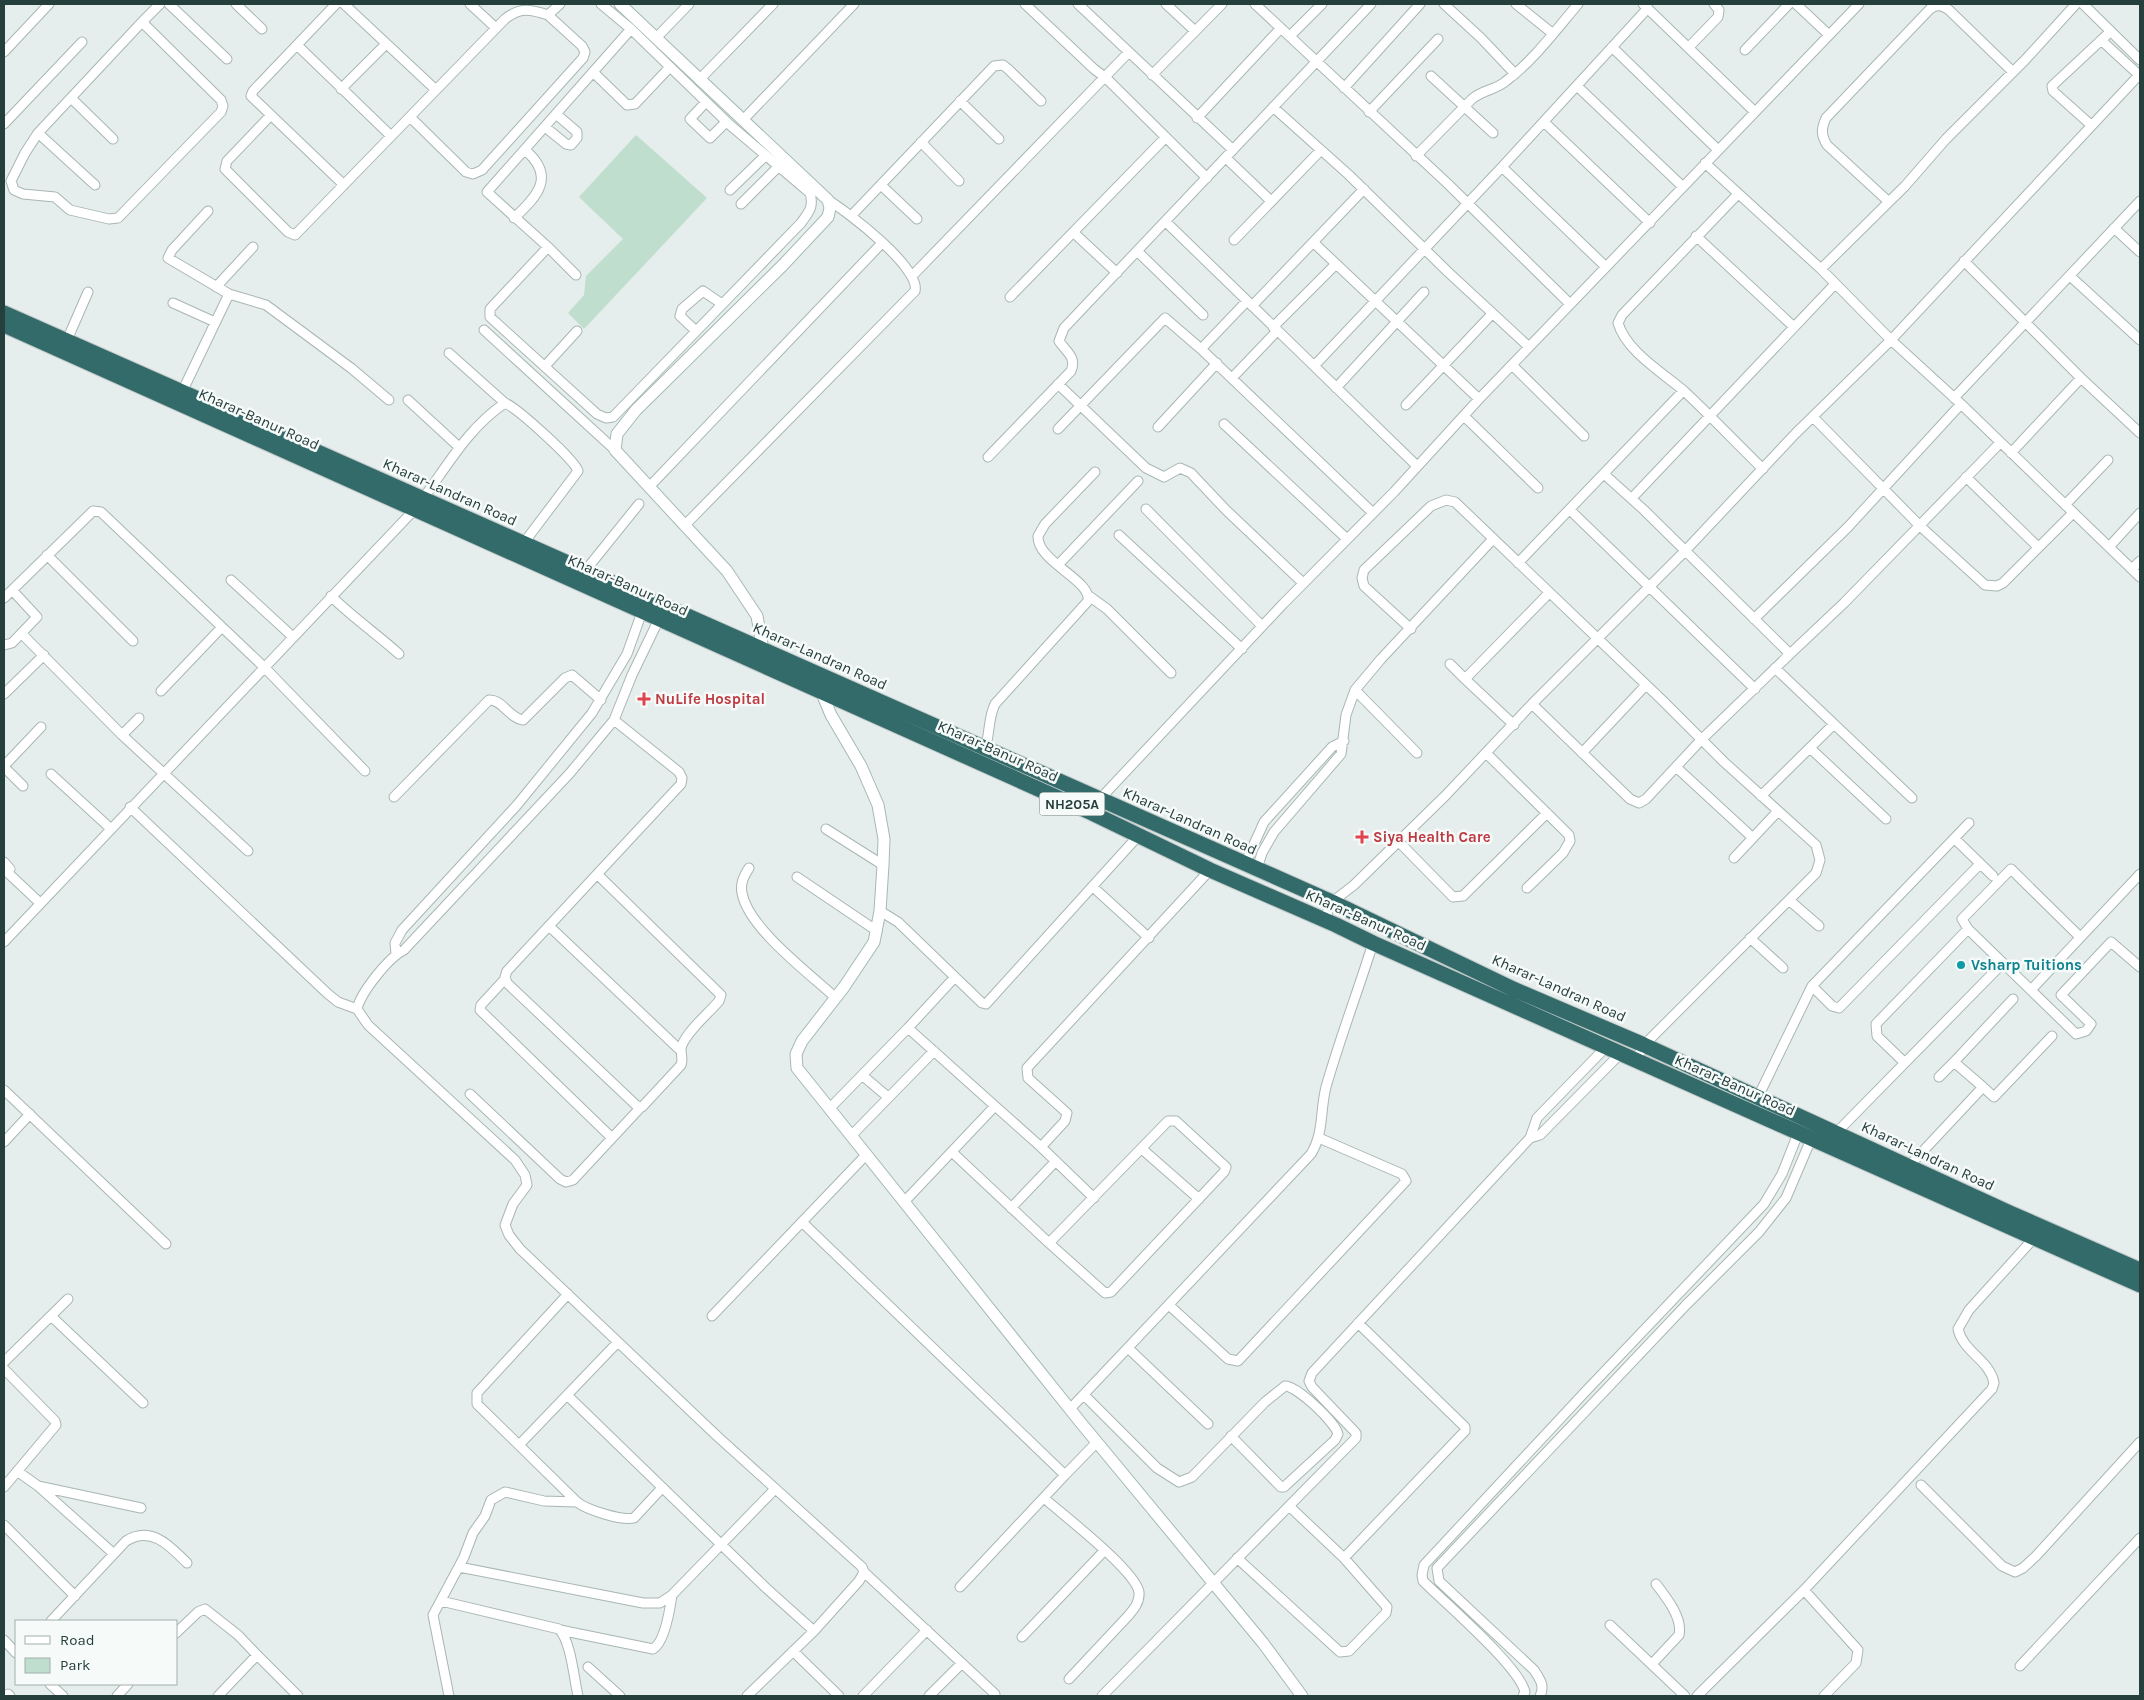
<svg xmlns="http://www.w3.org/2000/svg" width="2144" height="1700" font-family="Karla,sans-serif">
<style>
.green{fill:#bfdecd}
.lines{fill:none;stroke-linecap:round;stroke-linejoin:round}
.street-casing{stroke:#a8b6b4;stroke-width:11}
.secondary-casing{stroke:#a4b9b6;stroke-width:13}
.highway-casing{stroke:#c2c9c9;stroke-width:17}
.street{stroke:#fff;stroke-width:9}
.secondary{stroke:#fff;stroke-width:11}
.highway{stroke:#326b6a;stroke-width:15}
.health-dot{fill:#e0444e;stroke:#f6faf9;stroke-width:2}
.culture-dot{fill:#0f9aa8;stroke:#f6faf9;stroke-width:2}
.labels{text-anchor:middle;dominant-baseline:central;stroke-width:5;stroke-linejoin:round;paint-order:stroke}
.shield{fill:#f6faf9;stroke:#647775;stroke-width:1}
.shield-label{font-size:14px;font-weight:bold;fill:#253f3d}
.street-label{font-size:15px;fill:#253f3d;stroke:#f6faf9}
.health-label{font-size:15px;font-weight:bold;fill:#be3a42;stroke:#f6faf9;text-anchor:start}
.culture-label{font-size:15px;font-weight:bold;fill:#0d838f;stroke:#f6faf9;text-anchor:start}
</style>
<rect width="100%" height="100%" fill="#e5eeec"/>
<path class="green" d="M636,135L707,198L584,329L568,313L584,295L586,276L623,239L579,197Z"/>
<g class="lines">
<defs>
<path id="street" d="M169,4L227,59
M236,4L262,29
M336,4L253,91L251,96L344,185
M344,4L436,90
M470,4L496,28
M601,4L631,29L730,125L810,193C814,207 809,212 801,223L613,417L606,418L597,414L490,317V309L548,247L487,192L631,29
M1025,4L1094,69L1106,78L1207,178
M1078,4L1233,150
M1166,4L1195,31
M1255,4L1448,184L1570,304
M1444,4L1481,38L1515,74
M1516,4L1552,33
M1643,4L1755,112
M1796,4L1829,35
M2083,4L2140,60
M142,22L221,100L223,106L221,112L118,218L109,219L70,210L55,197L23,194L14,190L11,181L25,153L38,133Z
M142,22L160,4
M1291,35L1322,4
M656,38L689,4
M2101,40L2139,75
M297,45L391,136
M1612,47L1718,150
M1689,47L1718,17L1719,10L1714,4
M1745,50L1789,4
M4,52L49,4
M593,72L627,105L635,104L670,67
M1152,75L1222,4
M1431,76L1493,133
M699,80L773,4
M1577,86L1683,187
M1344,88L1420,4
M341,89L386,44
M71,98L113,139
M960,101L999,139
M706,102L690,119L710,138L726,122
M1273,107L1349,175L1448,272L1529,347
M1369,112L1438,39
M270,116L227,161L225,169L288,232L295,235L505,19C520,7 530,9 548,15L560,4
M411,118L466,172L473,174L482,170L583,58L585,52L582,46L548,15
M1197,118L1281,28
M743,120L854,4
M1544,122L1650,223
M4,124L82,42
M2091,125L2053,91L2052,86L2111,31
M545,127L566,144L571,145L577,138V132L556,114
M38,133L95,185
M921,142L959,181
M1416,156L1472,99C1482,90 1496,90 1506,81C1533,61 1556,30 1578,4
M1226,158L1271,201
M1705,163L1821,269L1891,340L1961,404L2140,577
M1502,167L1606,267
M881,185L917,219
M730,190L765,156
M1738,194L1622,315L1618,323C1626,351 1663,373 1684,391C1711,416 1736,443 1763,469
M1889,202L1827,145C1821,135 1821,129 1826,118L1930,9C1937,4 1942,5 1949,10L2013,72
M741,204L778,167
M208,211L172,250L168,258L229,294
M852,215L994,66L1003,65L1008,69L1041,101
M514,218C538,196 556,176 525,150
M1166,222L1417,466
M2114,228L2140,252
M1073,232L1117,273
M1696,236L1794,327
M1234,240L1320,151
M1314,243L1479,399
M548,247L576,275
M1137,251L1203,315
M1964,261L2081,378L2140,433
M1821,269L1905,186L1946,139L2025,60L2076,4
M913,275L1129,52
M2070,276L2140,340
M216,287L253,247
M1010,297L1166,137
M173,303L215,322
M1252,306L1364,189
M1273,327L1336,264
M484,330L615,450
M696,331L680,316L682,309L703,291L722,304
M67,340L88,292
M1201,349L1247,301
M449,353L505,403
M1512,365L1584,436
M545,366L577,331
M1314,366L1502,167L1648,8
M1232,378L1277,331
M1058,384L1146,468L1164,477L1180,468L1191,473L1226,510L1303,583
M1336,388L1424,292
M182,392L229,294L266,305L351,368L389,400
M1954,398L2140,201
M408,400L459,447
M1406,405L1492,314
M1464,416L1538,488
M1813,417L1920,526L1985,585L1997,586L2003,583L2073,513
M1224,424L1347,539
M1158,427L1217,363
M1058,429L1165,318L1201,349L1373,513
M2011,453L2081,378
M988,457L1071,371C1077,357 1066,352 1059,341L1064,328L1371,4
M1966,477L2038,547
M651,485L882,243
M1632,498L1835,284
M2065,505L2108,460
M1146,509L1262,626
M1570,510L1755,689
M686,524L915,291C921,268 848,212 828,200
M1119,535L1242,649
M2109,547L2140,513
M47,555L133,641
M1518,563L1683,391
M1058,565L1138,481
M2132,569L2140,561
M585,571L639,504
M231,580L293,637
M331,596C352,617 377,634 399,654
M1089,596L1107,609L1171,673
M4,598L93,511L101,512L264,667L365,771
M659,619L632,675L614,720L570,773L404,950C389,957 361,992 357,1009L368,1025L515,1160L525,1175L527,1185L513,1204L505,1225L509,1235L520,1249L717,1436L862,1567L864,1572L859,1581L814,1631L747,1696
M1754,619L1848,527L1961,404
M1411,629L1364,586L1362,578L1364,570L1431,506L1446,500L1455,502L1662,700L1724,762L1816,845L1820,860L1816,873L1644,1045L1636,1060
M22,634L122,735L248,851
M4,645L12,643L37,617L12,590
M1790,654L1844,603L2000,443
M1450,664L1465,679
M1775,668L1912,798
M1355,690L1417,753
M161,691L222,627
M4,694L44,655
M1532,704L1630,799L1639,803L1646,799L1701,740L1790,654L1644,510L1604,474
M1514,725L1465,679L1549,593
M122,735L139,718
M1810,748L1886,819
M985,749C990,734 988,718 995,704L1088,601C1092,580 1037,562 1038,536L1045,524L1095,472
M1486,753L1569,835L1570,841L1563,853L1527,888
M1582,753L1646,685
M4,766L41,727
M4,767L23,786
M1676,767L1753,838
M51,774L110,828
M1761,796L1834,724
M394,797L489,700C502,699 509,718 523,720L565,678L572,675L601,700
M130,807L328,994L338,1002L357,1009
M1092,813L1099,800L1284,603L1394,492L1479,399L1859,4
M826,829L883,865
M1955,839L1993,876
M1398,841L1453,897L1463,896L1547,813
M1734,858L1778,811
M4,862L10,869L7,872L40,903
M1245,864L1264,822L1332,747L1344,741
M749,868C744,876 740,883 742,893C748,928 810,974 836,998
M1257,869L1262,853L1274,832L1341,754L1346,715L1355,690L1381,659L1493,539
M598,875L721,995L719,1001C708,1014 689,1029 682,1045C679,1052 684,1058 681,1065L642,1107L637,1106L507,983L505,977L507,971L681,784L682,778L679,772L614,720
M797,877L877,931
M1093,887L1149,938
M1789,900L1819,926
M880,911L898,922L955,977
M1324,920L1332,902L1354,885L1446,795L1532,704L1685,551L1796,433L1891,340L2140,74
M549,926L681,1051
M1968,929L1962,919L2011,869L2080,937
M1750,938L1783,968
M4,942L416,508C444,472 466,429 505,403C517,408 574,459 578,471L523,544
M396,954L395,943L402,930L517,805L592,713L627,654L642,612
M505,979L481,1005L480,1010L612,1138
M1812,986L1832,1006L1839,1008L1980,864
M2031,990L2140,874
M908,1028L955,977L982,1003L986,1004L1139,835
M1905,1063L1877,1036L1876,1024L1968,929L2003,963
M863,1076L888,1097
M1939,1077L1954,1062
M1983,1087L1994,1097L2052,1036
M4,1090L166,1244
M470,1094L560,1179L566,1182L573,1180L641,1107
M1758,1097L1812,986L1969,823
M829,1109L908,1028L995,1106
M1837,1132L2003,963L2076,1034L2086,1031L2091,1024L2061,995L2111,942L2140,967
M851,1136L934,1051
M1530,1138L1540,1135L1621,1053
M4,1142L30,1114
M1041,1147L1094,1198
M1142,1149L1199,1199
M952,1152L1049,1243L1168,1121H1176L1226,1167L1224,1172L1111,1292L1105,1293L1049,1243
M1909,1166L1983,1087L1954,1062L2013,999
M904,1202L995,1106L1041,1147L1065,1121L1067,1113L1028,1078L1027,1068L1210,870
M1011,1208L1056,1161
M802,1222L1065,1475L1097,1442
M568,1294L477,1393V1404L577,1502C587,1510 622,1521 634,1518L662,1488
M1170,1306L1228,1359L1238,1361L1406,1181L1402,1174L1319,1138
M51,1316L143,1403
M712,1316L866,1155
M1128,1348L1208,1424
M4,1362L68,1299
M4,1369L55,1421L56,1425L4,1487
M567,1395L765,1587L814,1631
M1084,1395L1157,1468L1179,1482L1192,1477L1265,1402L1285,1386C1297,1386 1335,1422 1338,1434L1335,1440L1284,1487H1281L1231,1436
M1070,1409L1311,1154C1324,1133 1320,1110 1326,1087C1340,1038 1358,991 1373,943
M519,1445L618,1342
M17,1471L38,1486L114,1554
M1921,1485L2002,1566L2015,1572L2023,1568L2036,1556L2140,1442
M38,1486L141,1508
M1044,1498C1063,1515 1135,1570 1139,1592C1140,1602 1134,1609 1128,1616L1069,1679
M4,1525L75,1596
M1237,1558L1340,1652L1349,1651L1386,1613L1387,1607L1344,1558L1289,1506
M1344,1558L1465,1431V1427L1358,1323
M459,1567L643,1603H660L672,1595L775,1489
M864,1572L995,1694
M960,1587L1065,1475
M1804,1590L1858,1650L1856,1663L1824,1696
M441,1601L559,1629C571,1641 574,1679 578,1696
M51,1621L126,1541C151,1525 170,1546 187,1563
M1610,1625L1685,1696
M560,1630L653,1649C665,1642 670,1609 672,1595
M176,1633L198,1612L205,1609L238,1635L257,1655L218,1696
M1022,1637L1104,1551
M4,1640L16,1653
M793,1651L839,1696
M257,1655L298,1696
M1652,1664L1679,1635C1683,1618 1666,1597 1656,1584
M2020,1666L2140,1538
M588,1667L620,1696
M50,1684L63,1696
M8,1694L10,1696
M117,1696L128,1684
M449,1696L433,1615L464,1557L473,1533L485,1516L491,1500L505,1492L544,1501L577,1502
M863,1696L927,1630
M929,1696L962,1663
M1102,1696L1356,1438V1433L1312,1387L1309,1381L1312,1373L1530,1138L1537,1118L1607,1046
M1523,1696L1525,1692C1519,1666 1445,1603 1423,1581L1422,1575L1424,1565L1585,1392L1764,1204L1782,1174L1799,1131
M1540,1696C1545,1686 1540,1679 1534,1670L1439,1581L1437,1568L1686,1305L1759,1232L1786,1198L1812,1137
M1697,1696L1804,1590L1992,1389L1994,1383C1990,1360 1963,1352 1958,1329L1969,1310L2034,1238"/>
<path id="secondary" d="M620,4L828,200L830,208L828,217L783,265L636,410L617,434L615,450L727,571L757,616L763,650
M823,687L821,691L831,715L861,766L878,805L884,839L883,865L880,911L874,942L844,987L802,1041L796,1054L797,1068L1081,1423L1263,1643L1302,1696"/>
<path id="highway" d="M4,313L1332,902L1513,989L1644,1045L2010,1213L2140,1270
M4,325L1092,813L1210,870L1336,925L1373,943L2140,1285"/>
</defs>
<use href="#street" class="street-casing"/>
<use href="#secondary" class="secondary-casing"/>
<use href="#highway" class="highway-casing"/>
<use href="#street" class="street"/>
<use href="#secondary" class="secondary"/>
<use href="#highway" class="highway"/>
</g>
<g class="health-dot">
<path d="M641.5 691.5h5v5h5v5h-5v5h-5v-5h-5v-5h5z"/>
<path d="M1359.5 829.5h5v5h5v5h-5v5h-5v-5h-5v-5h5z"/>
</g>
<circle class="culture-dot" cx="1961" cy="965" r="5"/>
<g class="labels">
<rect class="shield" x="1039.5" y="792.5" width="65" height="23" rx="4"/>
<g class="shield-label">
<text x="1072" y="804">NH205A</text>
</g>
<g class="street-label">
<text transform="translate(259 419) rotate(24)">Kharar-Banur Road</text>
<text transform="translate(450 492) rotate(24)">Kharar-Landran Road</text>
<text transform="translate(628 585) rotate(24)">Kharar-Banur Road</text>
<text transform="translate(820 656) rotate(24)">Kharar-Landran Road</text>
<text transform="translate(998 751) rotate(24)">Kharar-Banur Road</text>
<text transform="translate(1190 821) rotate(24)">Kharar-Landran Road</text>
<text transform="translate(1366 920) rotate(24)">Kharar-Banur Road</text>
<text transform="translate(1559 988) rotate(24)">Kharar-Landran Road</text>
<text transform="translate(1735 1085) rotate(24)">Kharar-Banur Road</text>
<text transform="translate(1928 1156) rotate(25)">Kharar-Landran Road</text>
</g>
<g class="health-label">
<text x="655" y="699">NuLife Hospital</text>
<text x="1373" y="837">Siya Health Care</text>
</g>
<g class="culture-label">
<text x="1971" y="965">Vsharp Tuitions</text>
</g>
</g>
<rect width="2144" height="1700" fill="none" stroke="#253f3d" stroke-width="10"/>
<rect x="15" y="1620" width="162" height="65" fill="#f6faf9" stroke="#a2afae"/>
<rect x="25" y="1636" width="25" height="8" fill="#ffffff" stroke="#a2afae"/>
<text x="60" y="1645" font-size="15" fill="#253f3d">Road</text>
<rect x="25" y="1658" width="25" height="15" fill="#bfdecd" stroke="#a2afae"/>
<text x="60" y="1670" font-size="15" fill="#253f3d">Park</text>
</svg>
